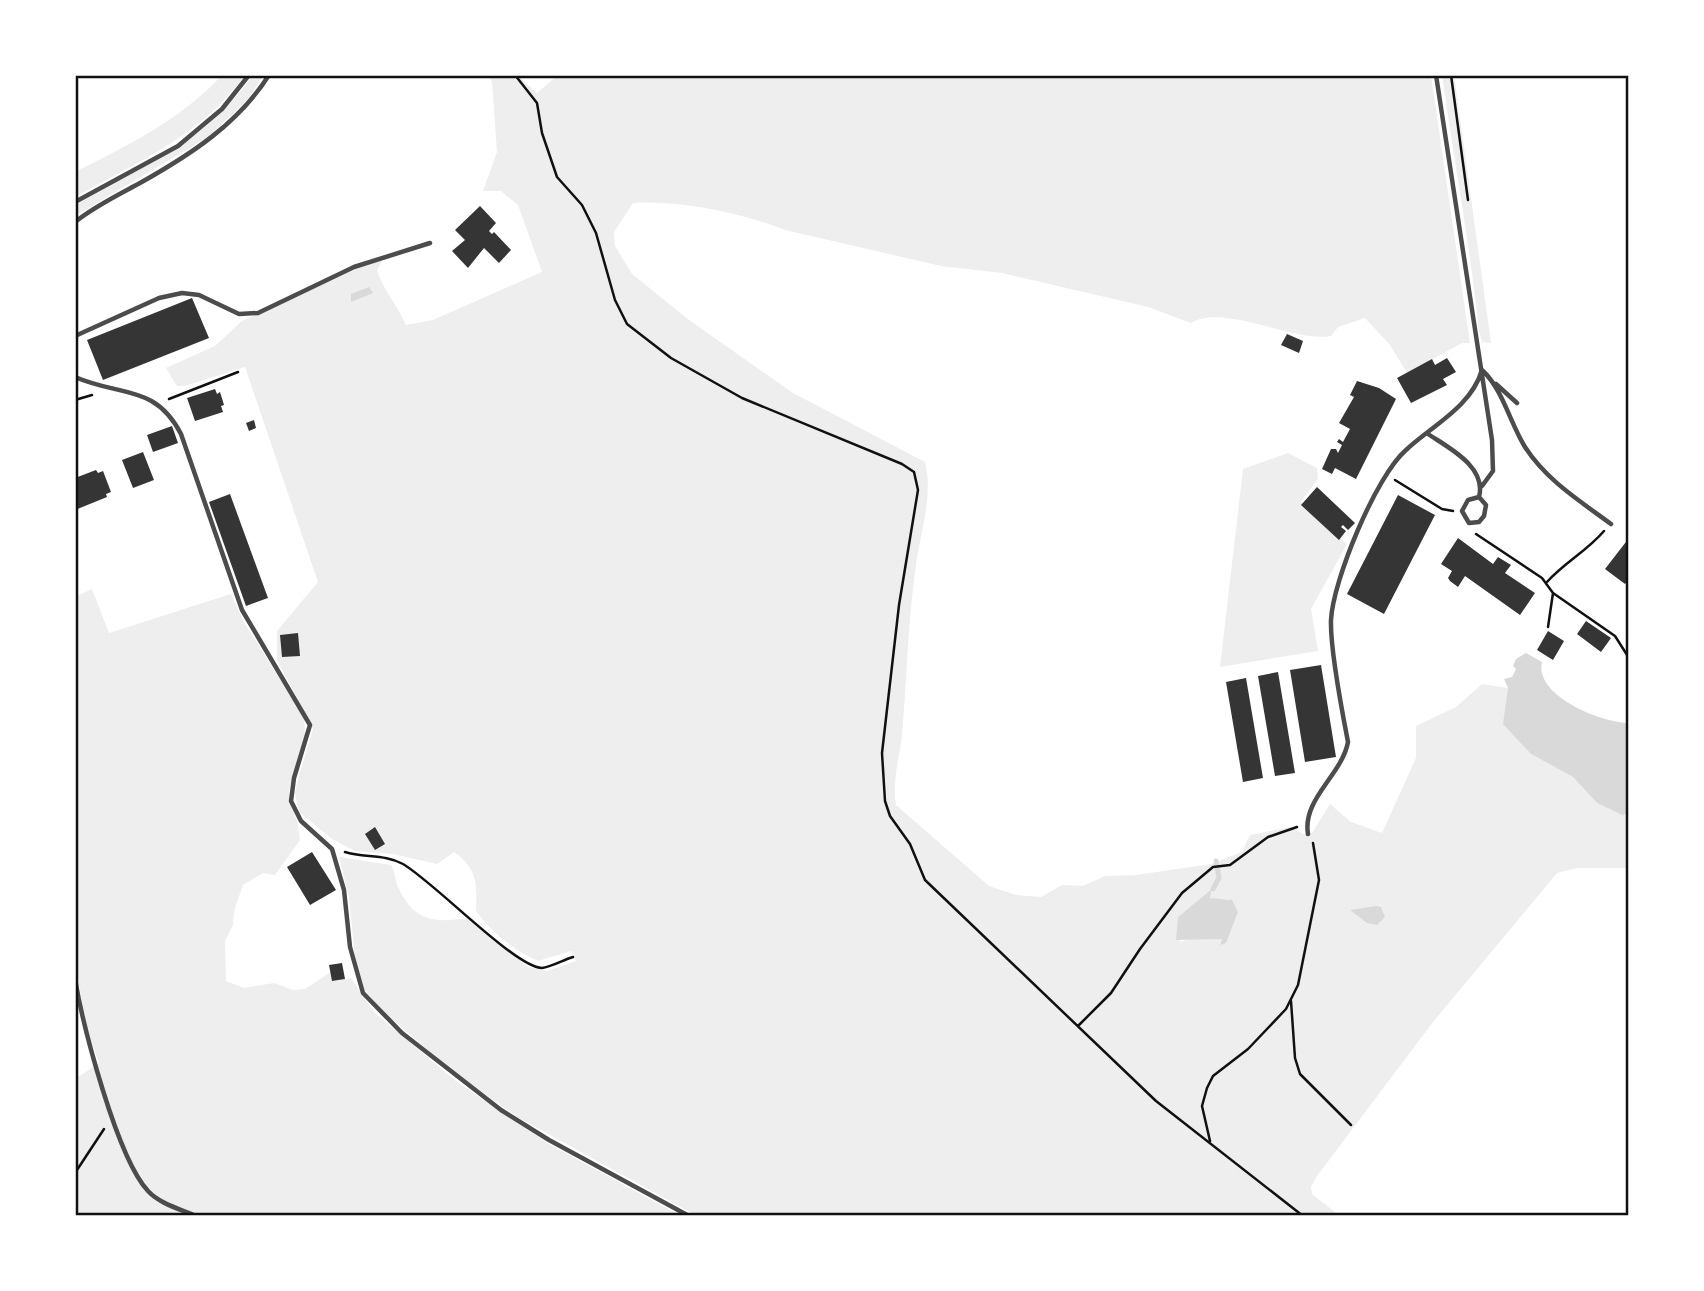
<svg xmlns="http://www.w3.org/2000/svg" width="1704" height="1291" font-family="'Asap Condensed',sans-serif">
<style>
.green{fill:#eee;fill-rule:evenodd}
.water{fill:#d9d9d9}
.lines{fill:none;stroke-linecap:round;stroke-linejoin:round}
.stream{stroke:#d9d9d9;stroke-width:5}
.building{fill:#353535}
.path{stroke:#111;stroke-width:2.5}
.service{stroke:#4c4c4c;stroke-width:4.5}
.neatline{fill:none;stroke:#111;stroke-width:2.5}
</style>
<rect width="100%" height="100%" fill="#fff"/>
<path class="green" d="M222,75H245C202,135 138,162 75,197V172C127,146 182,119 222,75Z
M253,75H264L247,100L208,137L75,216V206C147,161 200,148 253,75Z
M488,75H517L537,93L558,75H1431L1470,343H1462L1407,373L1390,345L1365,318L1338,327L1331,336C1293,343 1225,303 1191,323L1148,307L1002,273L941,266L785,230C743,213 678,200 633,203L614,232L615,246L632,274L689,320L793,393L925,462C933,492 922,528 917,558C908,617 907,676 902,736C899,760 892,781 896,805L989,886L1016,895L1041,897L1062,885L1083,886L1105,876L1136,875L1211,864L1242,852L1250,835L1291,827L1303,834L1312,833L1330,804L1351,822L1382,833L1416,758V726L1456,707L1482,684L1508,688L1504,724L1531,754L1573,777L1597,803L1622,815L1629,814V868H1577L1557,873L1433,1022L1317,1176L1311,1187L1312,1194L1340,1216H697L519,1118L455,1073L382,1011L364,989L355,957L349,897L339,857L391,865C395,872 395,880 398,887C414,922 435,923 467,918L528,967L547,971L576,961L571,951L538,961C514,950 492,933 476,911C477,885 478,869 454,852L437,864L393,854L355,851L332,839L299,812L295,793L297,783L313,729L277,660V631L318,582L245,367L185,386H177L166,368L215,346L242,321L352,270L382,261L377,270C382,288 398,306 406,325L433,320L542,272L518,205L501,191H483L497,152L492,82ZM1213,890L1210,896L1212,900L1229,899L1233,925L1220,945L1222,939L1192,938L1180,942L1178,917Z
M1442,75H1454L1491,343L1482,342L1479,331C1470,245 1454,161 1442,75Z
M1288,453L1317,468L1318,479L1301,502L1347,544L1311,609L1318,651L1220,667L1243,469Z
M92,589L109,633L231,594L245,624L304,717L305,737L289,790V800L298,824L300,840L275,875L263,873L243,885L234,911L233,925L225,941L226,981L244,988L274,983L293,990L305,989L331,972L333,981L351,978L374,1012L457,1082L549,1144L681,1216H75V1079L99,1063L87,1028L75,961V597Z"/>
<path class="water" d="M369,287L373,293L351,302V294Z
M1526,653L1542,662C1534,696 1602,723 1629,723V814L1622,815L1597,803L1573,777L1531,754L1503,724L1508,688L1504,679L1512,677L1516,669L1513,666L1516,659Z
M1212,889L1210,898L1232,900L1238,912L1226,943L1220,945L1222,939L1176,940L1178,917Z
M1376,906L1381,907L1385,917L1377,925L1367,923L1350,910Z"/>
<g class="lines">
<path class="stream" d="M1213,889L1219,878L1216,861"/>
</g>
<path class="building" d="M480,206L496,223L489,231L492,234L494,232L511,250L499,263L484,248L468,268L452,251L465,240L455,230Z
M192,298L209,338L103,380L87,340Z
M1287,334L1303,341L1299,353L1281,345Z
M1447,358L1456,372L1443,379L1447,385L1411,403L1397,378L1432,359L1435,365Z
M1357,381L1379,388L1396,399L1356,479L1335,468L1332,474L1322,469L1331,449H1336L1338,453L1342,445L1337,442L1339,439L1343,442L1350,429L1339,423L1354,397L1350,395Z
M215,389L217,394L220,392L224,405L221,406L223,412L195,421L187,398Z
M254,420L256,428L249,431L246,423Z
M172,426L178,443L153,452L147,435Z
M143,452L154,480L133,488L122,460Z
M96,470L98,473L103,471L111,492L106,494L107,497L75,510V478Z
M1317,487L1355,523L1348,530L1343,525L1341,527L1346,531L1339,540L1301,505Z
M230,494L268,598L246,606L209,502Z
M1398,495L1435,515L1384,614L1347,594Z
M1458,538L1493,564L1498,557L1511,565L1505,573L1535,593L1520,615L1465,576L1458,587L1450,581L1448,578L1452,571L1441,564Z
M1629,538V579L1625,584L1605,569Z
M1586,621L1611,638L1601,652L1577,634Z
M1548,631L1564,641L1553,660L1537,650Z
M298,633L300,656L282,657L280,635Z
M1321,665L1336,757L1305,762L1290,670Z
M1278,672L1295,773L1275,776L1258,676Z
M1246,678L1263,778L1243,782L1226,682Z
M375,827L385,844L375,850L365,834Z
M312,852L336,890L310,905L287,867Z
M342,963L345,979L332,981L329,965Z"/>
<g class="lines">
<path class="path" d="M515,75L537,103L542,133L557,177L582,205L596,233L615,300L627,324L671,358L742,398L902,464L914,472L918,490L899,605L882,753L885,801L890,816L910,844L925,880L1156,1101L1303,1216
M1451,75L1468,200
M169,399L238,372
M75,400L92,395
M1395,480L1442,509L1453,511
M1476,534L1542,578L1553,593L1615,636L1629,658
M1547,582C1564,563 1587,551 1604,531
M1548,627L1553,593
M345,852C364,858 385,854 403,864C434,882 516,968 542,968C551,967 563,960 573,957
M1291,1001L1295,1058L1300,1074L1351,1125
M1078,1026L1111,993L1140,949L1182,893L1213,867L1230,865L1268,837L1297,827
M1210,1141L1202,1106L1207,1088L1213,1076L1248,1049L1286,1009L1298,985L1319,880L1313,843
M75,1173L104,1129"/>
<path class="service" d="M1436,75L1492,440L1493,471L1482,486
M75,202L178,146L222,109L249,75
M75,222C95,206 118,195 140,183C190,155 238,124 269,75
M75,336L159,298L182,293L199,295L239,314L258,313L354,267L430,243
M1483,371C1503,390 1510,423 1525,447C1546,480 1580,501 1611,524
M75,377C121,397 155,384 181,434L242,610L310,725L294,778L291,801L301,821L332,849L344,890L350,947L363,993L402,1033L501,1110L549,1140L689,1216
M1496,384L1517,403
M1428,434C1449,448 1487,467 1479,497L1468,500L1462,511L1469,523L1479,522L1484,516L1486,505L1479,497
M1308,834C1302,799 1342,775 1348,742C1342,711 1330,650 1331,620C1333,580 1376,476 1406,450C1433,425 1471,407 1482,370
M75,979C83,1026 117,1158 148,1191C160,1204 180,1209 196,1216"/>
</g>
<rect width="1704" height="1291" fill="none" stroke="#ffffff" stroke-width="154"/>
<rect x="77" y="77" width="1550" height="1137" class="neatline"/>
</svg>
